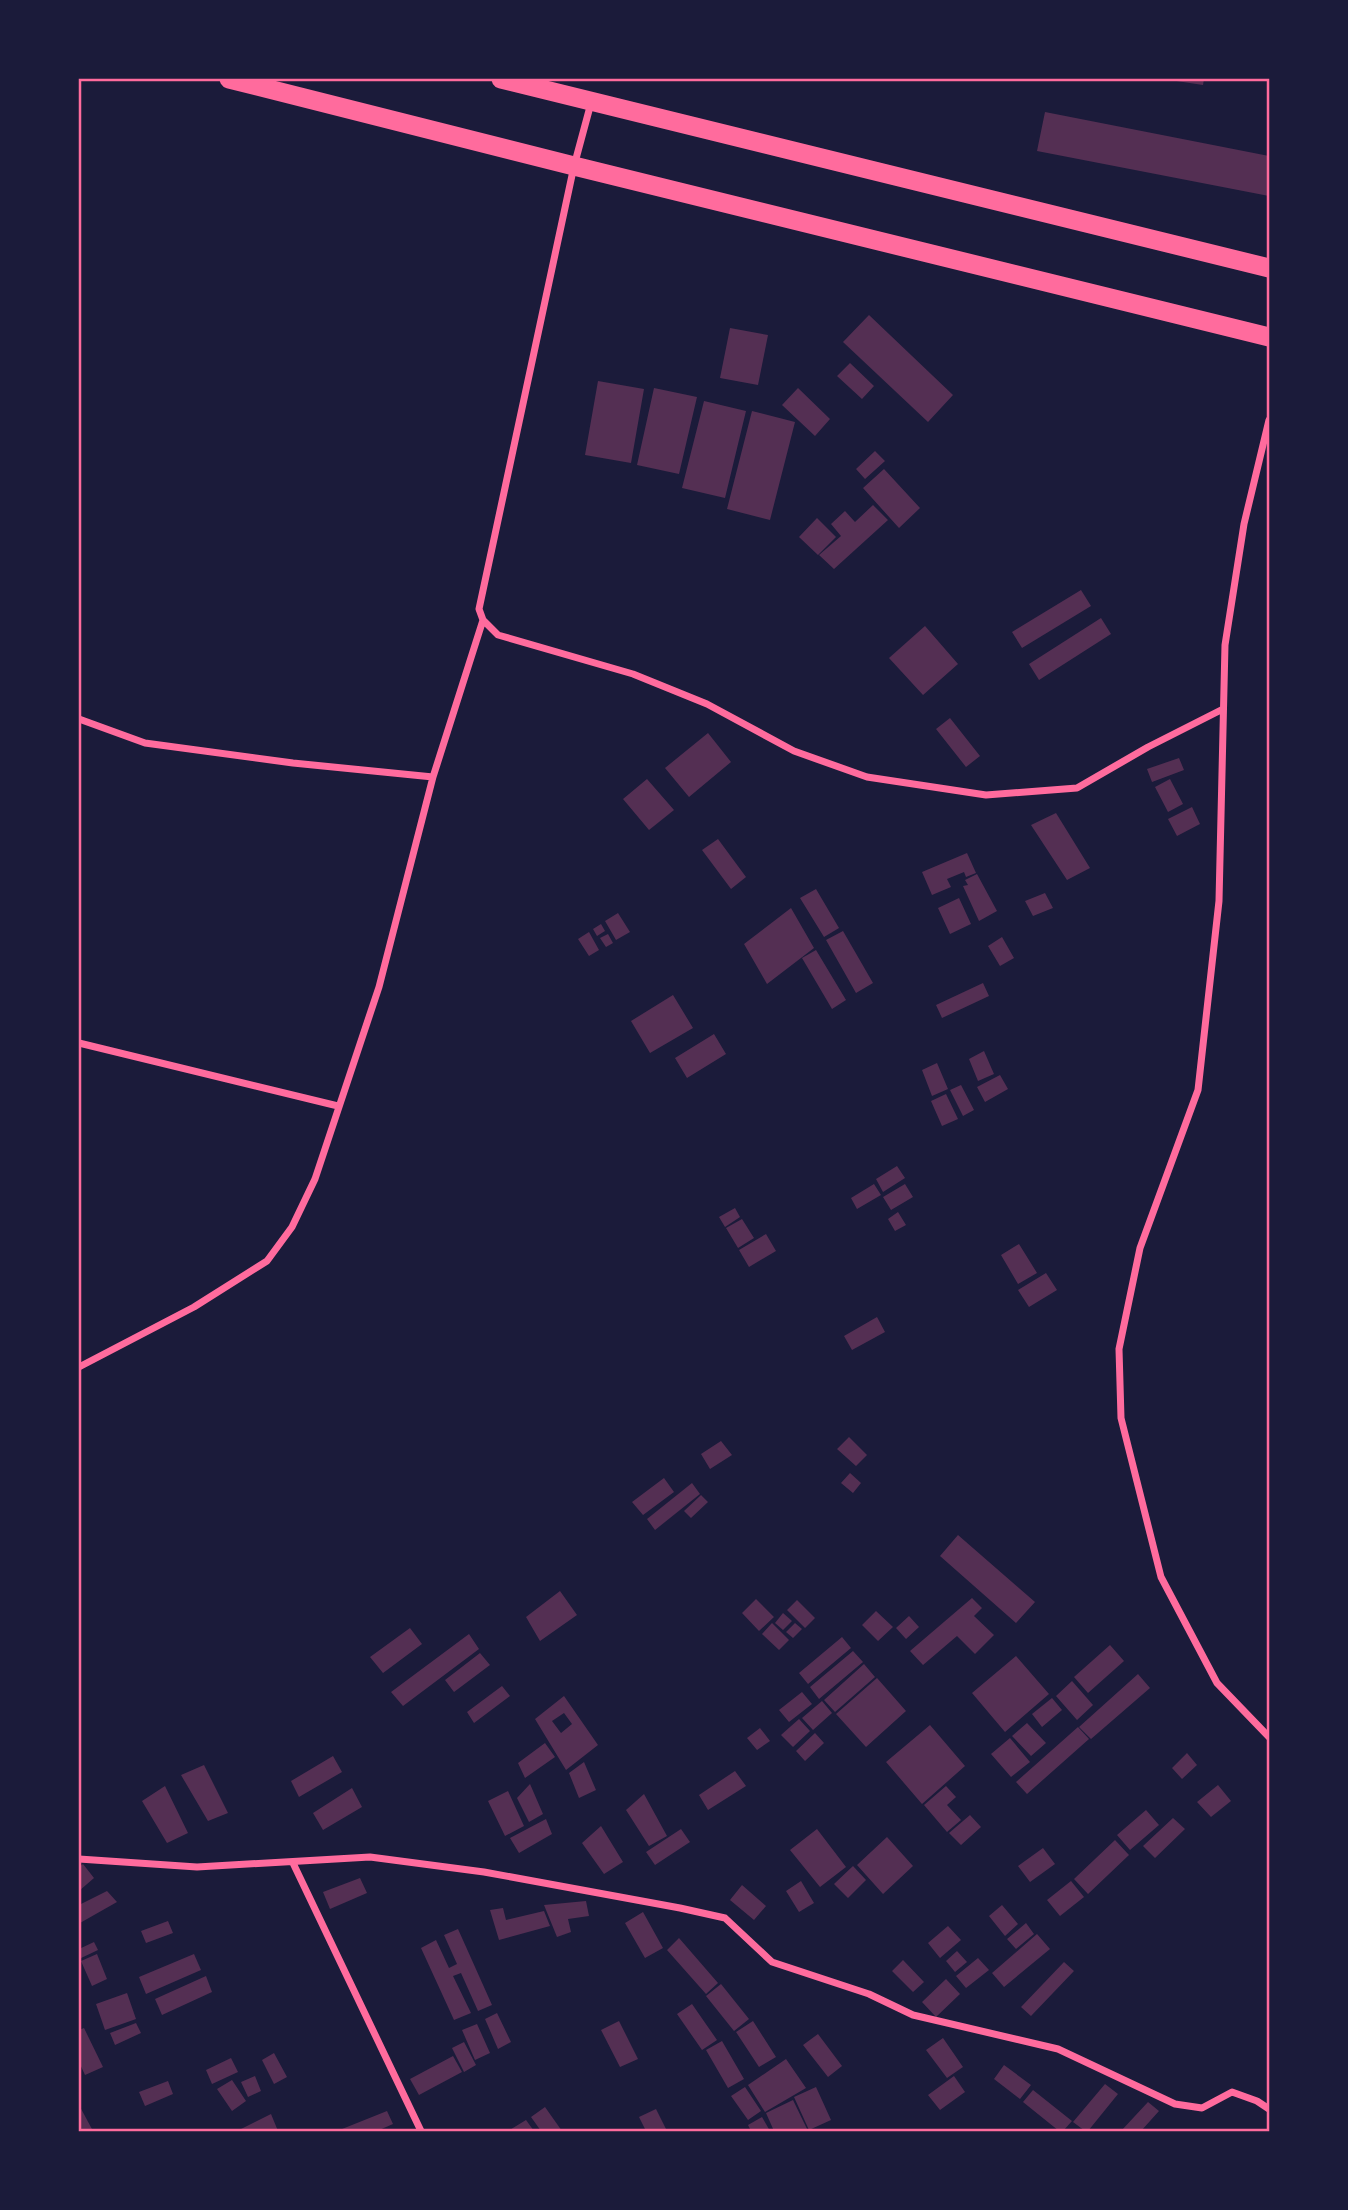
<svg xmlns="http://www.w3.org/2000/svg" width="1348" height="2210" font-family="Mulish,sans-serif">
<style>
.building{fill:#542f53;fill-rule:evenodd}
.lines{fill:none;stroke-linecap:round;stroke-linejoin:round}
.minor{stroke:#ff6b9d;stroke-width:7}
.trunk{stroke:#ff6b9d;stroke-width:19}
.neatline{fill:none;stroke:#ff6b9d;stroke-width:2.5}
</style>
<rect width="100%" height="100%" fill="#1b1b3a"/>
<path class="building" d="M1163,79H1204L1203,85Z
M1045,112L1269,156V196L1037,151Z
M869,315L953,395L928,422L843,342Z
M730,328L768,335L758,385L720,378Z
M850,363L874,386L862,399L837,376Z
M598,381L644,389L631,463L585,455Z
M654,388L697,397L679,474L637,465Z
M798,388L830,419L815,436L782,405Z
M704,401L746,411L725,498L682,488Z
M752,411L795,422L770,520L727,509Z
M875,451L885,461L865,479L856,469Z
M884,469L920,508L899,528L863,488Z
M873,505L888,520L834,569L819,555L841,536L831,524L845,511L855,522Z
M817,518L836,537L818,555L799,537Z
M1081,590L1091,606L1022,648L1012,632Z
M1101,618L1111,634L1039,680L1029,664Z
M925,626L958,664L923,695L889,658Z
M950,718L980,756L966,767L936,729Z
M708,733L731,762L689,797L665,768Z
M1179,758L1184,770L1152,782L1147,769Z
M647,779L674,810L649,830L623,799Z
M1170,779L1183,804L1168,812L1155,787Z
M1192,807L1200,824L1177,836L1168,819Z
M1056,813L1090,868L1067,880L1031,825Z
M718,839L746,877L731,889L702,850Z
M967,853L976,873L966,877L964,872L947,879L951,887L932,895L922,872Z
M977,874L997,911L979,921L963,886L968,885L965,880Z
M816,889L839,928L824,937L800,898Z
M1045,893L1053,908L1033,916L1025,901Z
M959,898L971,924L950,934L938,908Z
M791,908L814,948L767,984L744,944Z
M618,913L630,932L616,940L605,921Z
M601,924L605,931L597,936L593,929Z
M843,931L873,983L856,993L826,940Z
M589,932L599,950L589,956L578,939Z
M608,934L613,943L606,947L600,938Z
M1002,937L1014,958L1000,966L988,946Z
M816,950L846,1000L832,1009L802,958Z
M983,983L989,996L942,1018L936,1005Z
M673,995L693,1028L650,1053L631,1021Z
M714,1034L726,1054L687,1078L675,1058Z
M984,1051L994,1074L978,1081L969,1059Z
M937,1063L948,1089L932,1096L922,1070Z
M1000,1075L1008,1089L985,1102L977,1087Z
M961,1085L974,1110L963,1116L950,1090Z
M946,1094L958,1119L942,1126L931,1101Z
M897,1166L905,1178L883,1192L876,1179Z
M874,1184L881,1195L857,1209L851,1198Z
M905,1184L913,1197L891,1210L883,1197Z
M735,1208L740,1217L725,1227L719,1217Z
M898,1212L906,1225L895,1231L888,1219Z
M742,1219L754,1238L738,1248L726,1228Z
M766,1234L776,1251L749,1267L739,1250Z
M1019,1244L1037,1273L1018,1284L1001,1255Z
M1046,1273L1057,1290L1029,1307L1018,1290Z
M877,1317L885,1332L852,1350L844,1336Z
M849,1437L867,1455L856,1466L837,1449Z
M721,1441L732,1455L710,1469L701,1454Z
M850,1473L861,1483L853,1493L841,1483Z
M664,1478L674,1492L643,1515L632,1502Z
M692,1483L700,1494L655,1530L647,1519Z
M701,1495L708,1502L691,1518L684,1511Z
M958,1535L1035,1602L1016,1623L940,1556Z
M560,1591L577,1615L540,1641L526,1617Z
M972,1598L982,1608L974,1616L994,1635L975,1654L957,1636L923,1665L910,1651Z
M756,1599L774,1617L759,1631L742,1613Z
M797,1600L815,1618L805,1628L787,1610Z
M876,1611L893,1627L878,1641L862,1625Z
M783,1613L792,1621L783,1630L775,1623Z
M909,1616L919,1627L906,1639L896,1628Z
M772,1623L789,1640L779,1650L762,1634Z
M795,1623L802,1629L793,1638L786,1632Z
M410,1628L422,1644L383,1673L370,1657Z
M469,1634L479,1649L403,1706L391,1692Z
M842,1637L851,1648L808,1684L799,1673Z
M1110,1645L1124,1661L1088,1693L1074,1677Z
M853,1651L863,1662L819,1699L810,1687Z
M480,1653L490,1665L454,1692L445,1680Z
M1016,1656L1049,1694L1005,1732L972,1693Z
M864,1664L875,1677L835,1712L824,1700Z
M1138,1674L1150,1688L1091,1739L1079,1727Z
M877,1678L906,1711L866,1747L836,1714Z
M1072,1681L1093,1705L1077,1720L1056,1696Z
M502,1686L510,1696L474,1723L467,1712Z
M802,1692L812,1704L789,1722L779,1710Z
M564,1696L598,1745L566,1770L535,1719ZM564,1713L572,1724L561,1733L552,1721Z
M1052,1698L1062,1710L1042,1727L1032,1714Z
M822,1701L832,1713L813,1730L802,1718Z
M799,1719L810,1731L793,1747L781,1735Z
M1027,1723L1046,1743L1031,1756L1012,1736Z
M930,1725L965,1766L922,1804L886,1762Z
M1078,1727L1089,1739L1027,1794L1016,1782Z
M760,1728L770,1741L757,1750L747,1738Z
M815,1733L824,1743L805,1761L796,1751Z
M1010,1738L1030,1762L1011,1777L991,1754Z
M545,1743L555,1757L525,1778L518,1763Z
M1187,1753L1197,1765L1182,1779L1172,1768Z
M333,1756L342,1772L299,1797L291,1781Z
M584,1762L596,1790L579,1798L569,1773Z
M204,1765L228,1813L208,1821L181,1775Z
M735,1771L746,1786L708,1810L699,1795Z
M530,1784L543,1814L529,1822L517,1798Z
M1218,1785L1231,1801L1211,1817L1197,1802Z
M165,1786L188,1833L167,1843L142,1801Z
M946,1786L956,1797L947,1805L961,1820L947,1832L924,1805Z
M352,1788L362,1807L323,1830L313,1813Z
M508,1791L524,1826L505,1836L488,1801Z
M644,1794L667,1836L649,1846L626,1810Z
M1146,1810L1159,1825L1130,1850L1117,1835Z
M970,1815L981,1827L961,1845L949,1833Z
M1173,1818L1185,1829L1155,1858L1143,1846Z
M546,1819L552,1834L519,1853L510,1838Z
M601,1826L623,1862L604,1874L582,1843Z
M681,1829L690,1842L655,1865L646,1852Z
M817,1829L846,1867L820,1887L790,1850Z
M887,1837L913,1866L883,1894L857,1865Z
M1115,1840L1129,1855L1088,1894L1074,1879Z
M1043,1848L1055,1864L1030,1882L1018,1866Z
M83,1864L94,1878L79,1891V1867Z
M853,1866L866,1880L848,1898L834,1884Z
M360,1878L367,1893L330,1909L323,1892Z
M801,1881L814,1903L799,1912L786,1891Z
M1071,1881L1084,1897L1060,1916L1047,1900Z
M742,1885L766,1906L754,1920L730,1900Z
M107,1891L117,1902L80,1923L79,1905Z
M586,1901L589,1916L568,1919L571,1932L557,1937L544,1905Z
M1002,1905L1018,1924L1005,1936L989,1916Z
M503,1908L506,1920L544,1911L550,1926L499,1940L490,1910Z
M643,1912L663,1948L645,1958L625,1923Z
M168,1921L173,1933L146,1943L141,1931Z
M1026,1923L1034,1934L1016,1949L1007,1939Z
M948,1926L961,1940L940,1958L928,1943Z
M458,1929L492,2005L478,2011L461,1973L453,1976L471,2013L454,2020L421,1948L436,1940L449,1968L457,1964L444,1935Z
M1037,1934L1050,1949L1004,1987L992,1973Z
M679,1938L718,1983L706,1994L667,1950Z
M94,1942L98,1950L79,1959V1949Z
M957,1951L967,1962L955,1972L946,1961Z
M97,1954L107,1979L92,1986L81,1961Z
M194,1954L201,1970L146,1994L139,1977Z
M978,1958L989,1970L966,1988L956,1976Z
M903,1960L924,1982L913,1992L892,1971Z
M1064,1962L1074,1971L1031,2016L1021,2007Z
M206,1976L212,1992L162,2015L155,1999Z
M946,1979L960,1994L936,2017L922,2002Z
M721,1984L749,2019L734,2031L706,1996Z
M127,1993L136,2019L105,2030L96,2004Z
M692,2004L717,2040L702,2050L677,2014Z
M497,2013L511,2042L498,2049L485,2019Z
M619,2021L638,2059L620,2067L601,2030Z
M753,2021L776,2057L759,2067L736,2032Z
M136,2023L141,2033L115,2045L110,2033Z
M477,2024L490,2053L475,2060L462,2030Z
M84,2028L103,2067L85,2075L79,2062V2030Z
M818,2034L842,2066L828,2077L803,2045Z
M943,2038L963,2067L947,2078L926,2050Z
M722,2041L744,2079L728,2088L706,2050Z
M464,2042L476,2065L464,2072L452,2048Z
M274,2053L287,2077L274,2084L262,2060Z
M453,2056L462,2072L419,2095L410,2079Z
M231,2058L238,2072L212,2084L206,2070Z
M786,2059L806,2088L765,2112L748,2085Z
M1004,2065L1031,2085L1020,2099L994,2079Z
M255,2076L261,2091L248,2097L241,2082Z
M954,2076L965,2092L940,2110L928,2095Z
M232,2080L246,2101L232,2111L217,2089Z
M168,2081L173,2094L145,2106L139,2092Z
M1105,2084L1118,2094L1088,2131H1085L1073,2122Z
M745,2087L761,2111L748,2120L731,2096Z
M816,2087L831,2120L809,2130L794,2097Z
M1033,2090L1072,2121L1063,2131H1059L1023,2102Z
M793,2100L808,2131H774L766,2113Z
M1148,2102L1159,2111L1141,2131H1121Z
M79,2105L93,2131H79Z
M545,2107L562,2131H541L531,2117Z
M656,2109L667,2131H646L639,2117Z
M387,2111L393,2124L377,2131H337Z
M271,2114L278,2131H242L241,2129Z
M762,2117L770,2131H751L748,2125Z
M526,2120L534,2131H508Z"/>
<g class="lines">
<path class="minor" d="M591,103L574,166L479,609L483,620L498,635L633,674L707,704L794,751L867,777L986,795L1077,788L1148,747L1223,709
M1269,420L1244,524L1225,645L1219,901L1198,1090L1140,1248L1119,1349L1121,1418L1161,1577L1217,1683L1269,1737
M79,719L145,743L293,763L433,777
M79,1043L338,1106
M79,1367L194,1307L267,1261L292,1227L315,1179L379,987L433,777L483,620
M79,1859L197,1867L370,1857L484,1872L680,1908L725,1918L772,1962L869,1994L913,2015L1058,2049L1175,2104L1202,2108L1232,2092L1257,2101L1269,2109
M293,1863L421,2131"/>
<path class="trunk" d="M229,79L574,166L1269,337
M501,79L1269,268"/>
</g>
<rect width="1348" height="2210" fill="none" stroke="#1b1b3a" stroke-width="161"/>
<rect x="80" y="80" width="1188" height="2050" class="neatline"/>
</svg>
